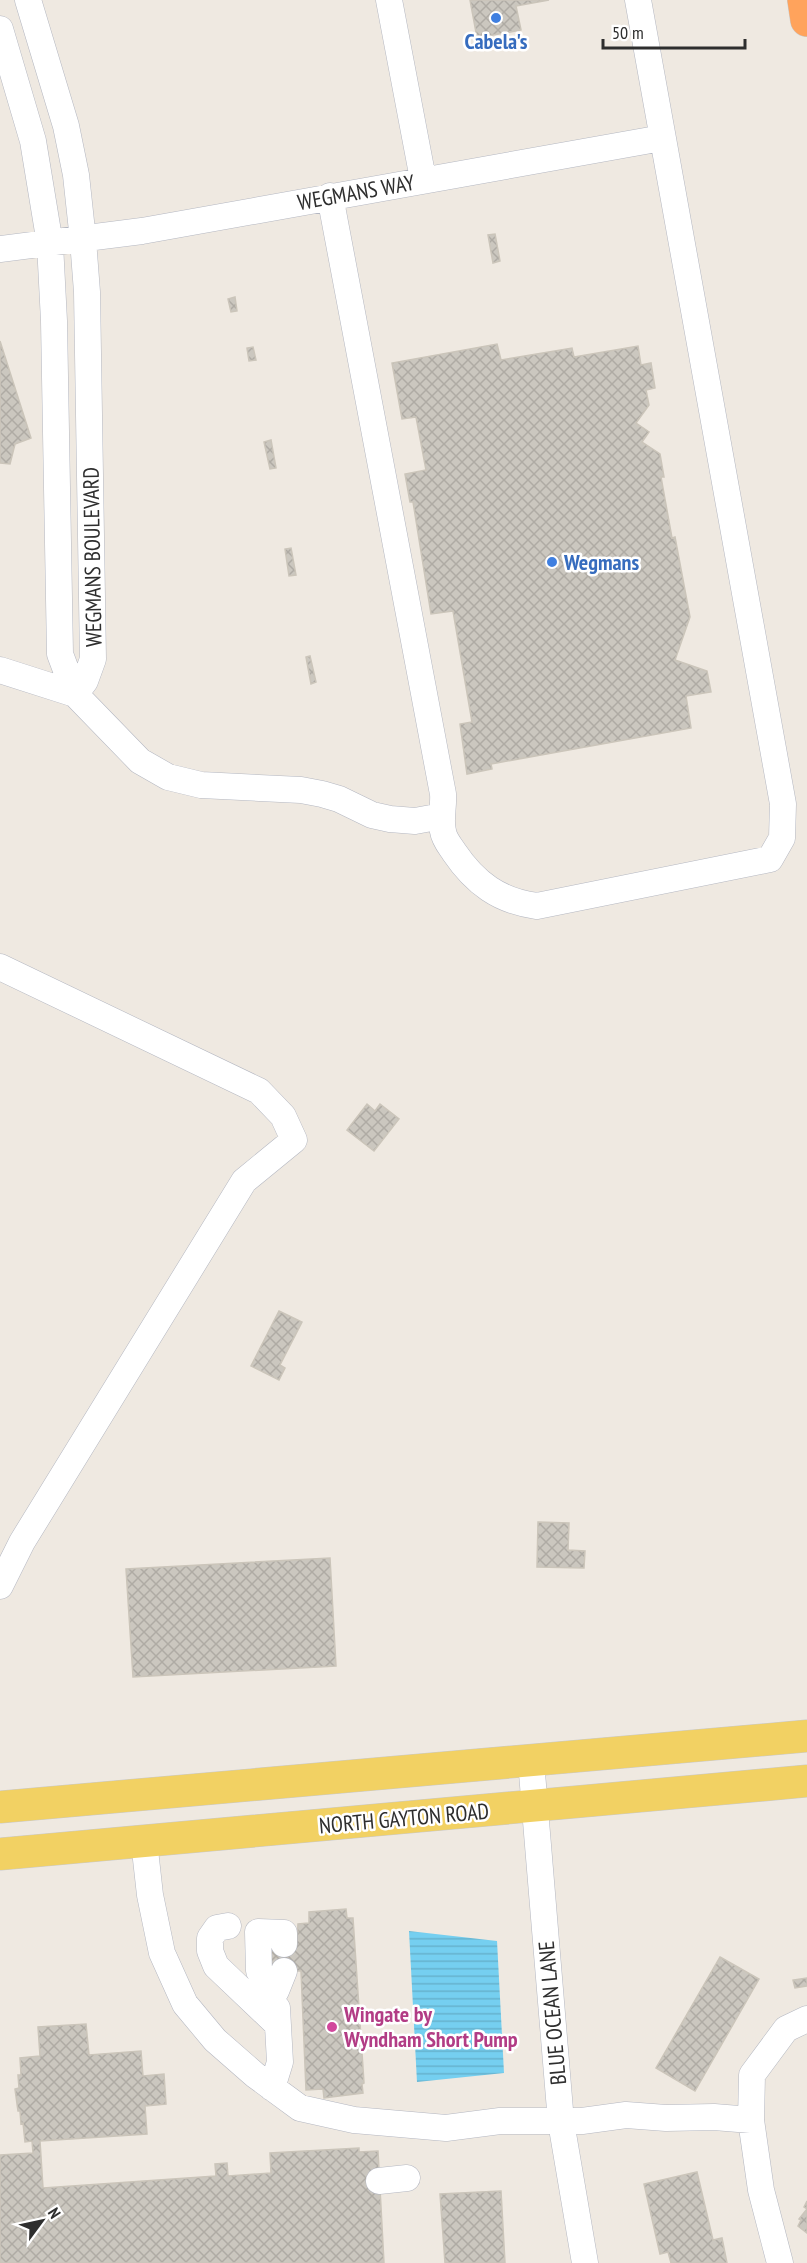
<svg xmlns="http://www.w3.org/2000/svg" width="807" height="2263" font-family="'PT Sans Narrow',sans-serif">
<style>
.water{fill:url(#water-rules)}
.building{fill:url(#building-cross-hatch);stroke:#cbc5ba;stroke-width:1.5}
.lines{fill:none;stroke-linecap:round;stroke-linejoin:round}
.minor-casing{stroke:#b4b7c1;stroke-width:27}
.major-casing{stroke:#c9c9c9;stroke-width:33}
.highway-casing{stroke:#c9c9c9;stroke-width:34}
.minor{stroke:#fff;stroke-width:26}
.major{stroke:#f2d163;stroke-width:32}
.highway{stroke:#ffa35c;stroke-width:33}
.shop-dot{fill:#3f7fe0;stroke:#fff;stroke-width:2}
.hotel-dot{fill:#d1479c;stroke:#fff;stroke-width:2}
.labels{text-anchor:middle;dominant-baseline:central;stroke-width:5;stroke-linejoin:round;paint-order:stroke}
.shop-label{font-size:22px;font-weight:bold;fill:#366cbe;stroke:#fff}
.street-label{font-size:22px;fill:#2e2e2e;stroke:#fff}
.hotel-label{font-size:22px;font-weight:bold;fill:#b23c85;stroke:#fff;text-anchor:start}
</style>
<defs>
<pattern id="water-rules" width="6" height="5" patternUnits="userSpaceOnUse" patternTransform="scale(1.5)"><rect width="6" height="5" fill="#75cff0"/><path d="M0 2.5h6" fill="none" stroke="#66b2ce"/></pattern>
<pattern id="building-cross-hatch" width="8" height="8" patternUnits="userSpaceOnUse" patternTransform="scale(1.5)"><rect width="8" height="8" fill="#cbc7bf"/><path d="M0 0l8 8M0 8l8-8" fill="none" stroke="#afaba4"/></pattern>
</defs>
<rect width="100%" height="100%" fill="#efe9e1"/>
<path class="water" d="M409,1931L497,1941L504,2073L417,2082Z"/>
<path class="building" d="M470,0H549L516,6L521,30L477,38Z
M495,234L500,261L493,263L488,235Z
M235,297L237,311L231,312L228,299Z
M0,341L31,438L15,444L10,464L0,463Z
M497,344L501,360L572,348L574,357L638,346L641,365L651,363L655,388L646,390L649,405L636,423L649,432L642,442L660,454L664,477H661L672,538L675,537L690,617L675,660L707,671L711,692L686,696L691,728L491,764L492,769L467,774L460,724L472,722L453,611L431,614L413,502H410L405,474L426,470L416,417L402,419L392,363Z
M253,347L256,360L249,361L247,348Z
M271,440L276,468L270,469L264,442Z
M291,548L296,575L289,576L285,549Z
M310,656L316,682L311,684L306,657Z
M367,1104L375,1111L380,1104L399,1119L374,1151L347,1130Z
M279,1311L302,1322L280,1365L285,1368L279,1380L251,1366Z
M538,1522L569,1523L568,1550L585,1551L584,1568L537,1567Z
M330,1558L336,1666L133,1677L126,1569Z
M346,1909L347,1918H353L364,2083L362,2084L363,2093L324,2098L323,2089L306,2090L301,1971L269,1970V1944L297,1942L298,1924L309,1923V1912Z
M720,1957L759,1979L695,2091L656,2068Z
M807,1978V1986L795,1988L793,1980Z
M86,2024L89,2055L141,2051L143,2076L164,2074L166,2104L145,2106L147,2134L40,2141L43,2188L216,2176L215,2164L227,2163L228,2176L271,2173L270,2153L359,2148V2152L378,2151L384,2263H0V2155L33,2153L32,2141L25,2142L23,2123L21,2124L20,2111H18L15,2089L19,2088L18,2075H21L20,2058L40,2056L38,2027Z
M697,2172L713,2240L722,2238L727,2263H671L668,2252L660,2254L644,2184Z
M501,2191L505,2263H445L440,2194Z
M807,2201V2233L798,2226L801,2220L799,2219L807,2209L804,2207Z"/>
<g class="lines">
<defs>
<path id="minor" d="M28,0L66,126L76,175L83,240L87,292L93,659L85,681L75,694
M389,0L423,179
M0,29L33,141L50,244L54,321L60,654L75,694
M330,196L443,794C444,806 440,820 443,831C444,839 450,846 454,852C475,883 499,901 537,906L770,859L782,838L783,804L638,0
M0,249L142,231L662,138
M0,670L75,694L140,761L168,777L201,785L301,790L322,794L339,799L372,815L390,819L415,821L442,816
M0,967L259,1091L283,1116L294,1140L244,1181L22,1542L0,1586
M531,1761L561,2122L585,2263
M144,1841L150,1895L162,1953L185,2004L215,2040L255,2075L300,2108L354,2120L446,2128L500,2121H582L626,2115L666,2118L714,2117L751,2120
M228,1926L217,1928L210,1938V1951L216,1966L278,2025
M284,1944V1933L258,1932L259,1971L276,1991L284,1971
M272,2088L280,2062L277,2008
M379,2181L407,2178
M780,2263L761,2190L751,2120L752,2075L786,2029L807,2019"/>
<path id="major" d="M0,1807L807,1736
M0,1854L807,1781"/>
<path id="highway" d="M804,0L807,20"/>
</defs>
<use href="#minor" class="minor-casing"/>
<use href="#major" class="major-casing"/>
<use href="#highway" class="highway-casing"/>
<use href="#minor" class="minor"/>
<use href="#major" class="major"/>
<use href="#highway" class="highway"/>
</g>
<g class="shop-dot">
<circle cx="496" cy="18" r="6"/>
<circle cx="552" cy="562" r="6"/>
</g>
<circle class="hotel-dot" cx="332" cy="2027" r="6"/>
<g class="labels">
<g class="shop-label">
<text x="496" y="41">Cabela's</text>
<text x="564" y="562" text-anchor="start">Wegmans</text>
</g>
<g class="street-label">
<text transform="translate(356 192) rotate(-10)">WEGMANS WAY</text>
<text transform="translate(92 557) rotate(-91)">WEGMANS BOULEVARD</text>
<text transform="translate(404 1818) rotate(-5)">NORTH GAYTON ROAD</text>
<text transform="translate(552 2013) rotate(-95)">BLUE OCEAN LANE</text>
</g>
<g class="hotel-label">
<text x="344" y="2014">Wingate by<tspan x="344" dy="25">Wyndham Short Pump</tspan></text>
</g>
</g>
<g transform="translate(42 2221) rotate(57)" stroke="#ffffff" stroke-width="4.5" paint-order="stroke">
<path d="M0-4.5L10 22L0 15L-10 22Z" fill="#2e2e2e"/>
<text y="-9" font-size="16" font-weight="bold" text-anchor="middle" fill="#2e2e2e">N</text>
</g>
<path d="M603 39v9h142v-9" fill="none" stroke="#2e2e2e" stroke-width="3"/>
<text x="612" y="39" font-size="18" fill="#2e2e2e" stroke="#ffffff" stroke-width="4.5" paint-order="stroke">50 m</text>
</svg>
